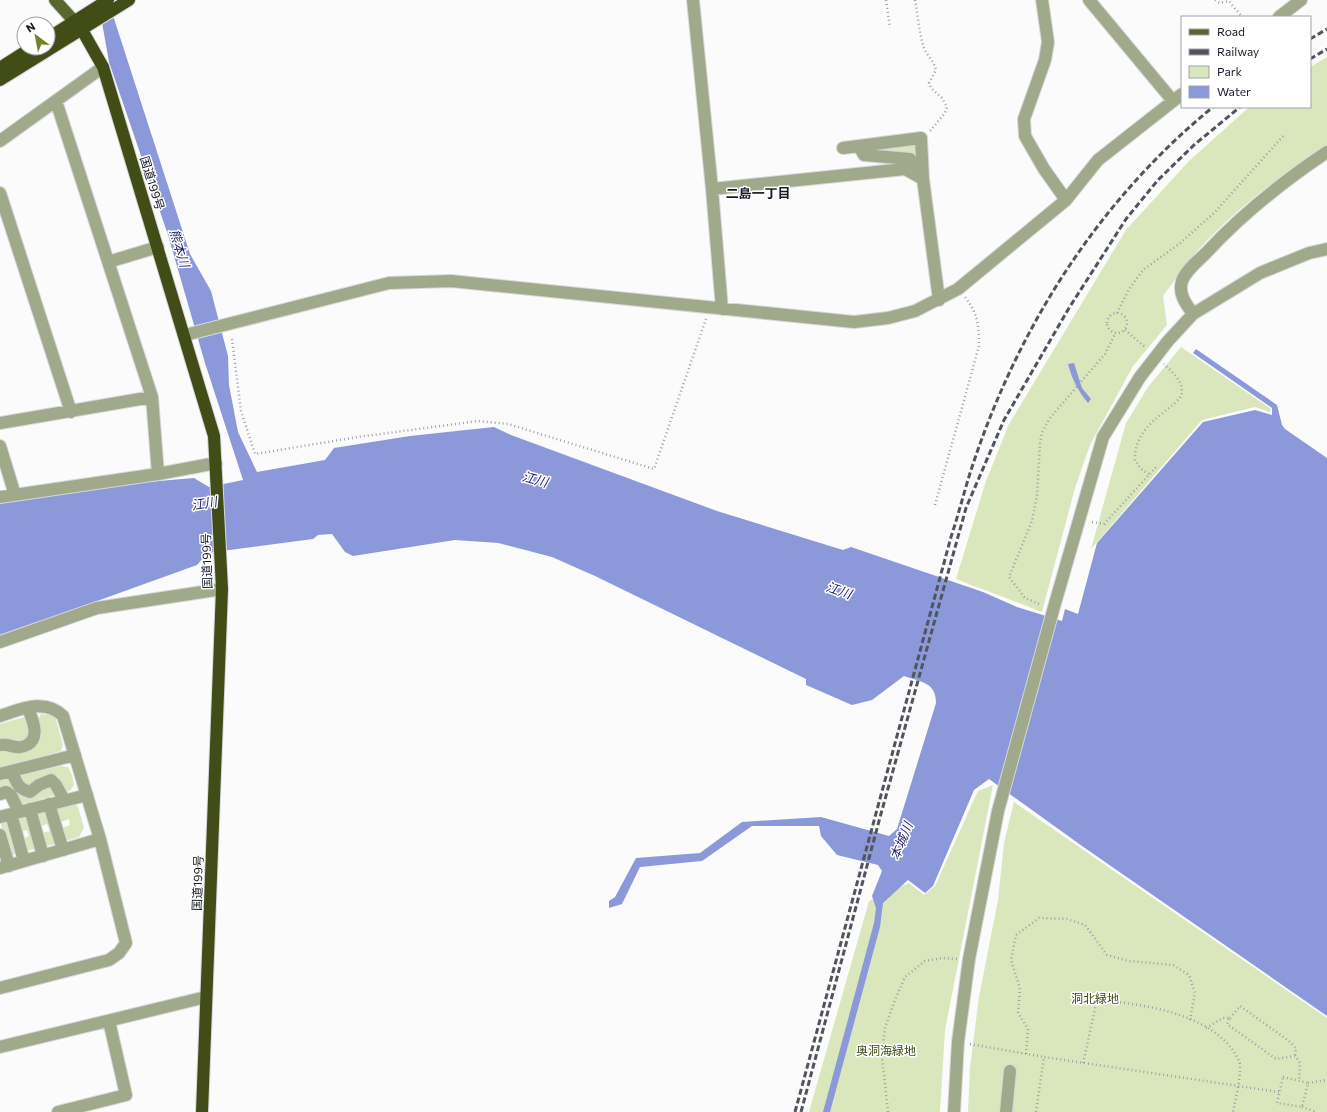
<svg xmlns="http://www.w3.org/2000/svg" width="1327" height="1112" font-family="Commissioner,'Noto Sans JP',sans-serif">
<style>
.green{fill:#dae6bb}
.water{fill:#8b99da}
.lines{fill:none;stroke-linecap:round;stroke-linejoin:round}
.minor-casing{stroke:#d7d7d9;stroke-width:14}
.major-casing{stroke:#d7d7d9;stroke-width:14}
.highway-casing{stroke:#d7d7d9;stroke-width:14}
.path{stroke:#a0a1a6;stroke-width:2.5;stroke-dasharray:1 3;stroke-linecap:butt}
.minor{stroke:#a1a98b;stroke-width:12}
.major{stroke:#59662d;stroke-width:12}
.highway{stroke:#414c17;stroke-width:12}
.rail{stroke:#52545d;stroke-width:3;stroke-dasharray:6 3;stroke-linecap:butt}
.labels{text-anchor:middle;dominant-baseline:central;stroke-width:3;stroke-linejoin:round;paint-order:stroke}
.street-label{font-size:12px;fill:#171a26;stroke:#fff}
.park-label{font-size:12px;fill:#3d4814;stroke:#fff}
.neighbourhood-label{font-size:13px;font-weight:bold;fill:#171a26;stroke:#fff}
.water-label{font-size:13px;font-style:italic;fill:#1d1f69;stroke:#fff}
</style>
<rect width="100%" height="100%" fill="#fbfbfb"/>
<path class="green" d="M1327,57V145C1280,175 1229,214 1193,256C1182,269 1173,283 1163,296L1167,325L1133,366L1090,445L1075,488L1042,612L956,579L986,481L1009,424L1126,230L1189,161L1246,110L1250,107H1310V67Z
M913,145L918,147L920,161L867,152L869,148Z
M1181,347L1271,409L1270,412L1255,407L1202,420L1091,549L1126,423L1148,387Z
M41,714L55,716L63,745L61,751L0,768V750L23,752Z
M25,717L29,721L31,732L24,742L0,741V724Z
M61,766L68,767L72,775L74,785L70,791L65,792L56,780L28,788L19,776Z
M10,779L16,789L52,785L55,795L21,805L0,790V781Z
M993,785L945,1030L940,1112H809L869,901L909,883L924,895L935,886L978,791Z
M1014,802L1327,1018V1112H968L970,1067L979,997L998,900L1004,843Z
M75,804L78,807L84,828L79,837L65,841L60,829L70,825L69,819L61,822L56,811L58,808Z
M47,810L56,844L45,846L42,833L50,831L47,824L40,826L37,813Z
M26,816L36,846L35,849L25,851L21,839L29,836L27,830L20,832L17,818Z
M5,821L8,822L17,852L15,854L11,855L9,853L1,826L2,822Z"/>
<path class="water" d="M98,0H108L190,254L211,291L228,356L229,385L238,432L257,472L325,460L334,448L410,436L494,427L511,435L717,511L843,550L851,547L983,592L1017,607L1062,621L1065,609L1078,614L1097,543L1203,422L1255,410L1272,415V408L1193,353L1196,349L1277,405L1282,425L1285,429L1327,458V1016L1082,846L989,779L974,790L933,886L925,893L908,880L883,903L880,927L830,1112H823L874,923L876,908L872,896L882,871L878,865L837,855L821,836L819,826H752L702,861L640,867L622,904L609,908V901L615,897L636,858L700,853L742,822L821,817L889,836L897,829L936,703C936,682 921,682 904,676L872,700L852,705L806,685V679L595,576L552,557L498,543L455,540L353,556L345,552L332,534L318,535L313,539L207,553L197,565L0,636V503L100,486L194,478L209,487L243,480L205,363L168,235L109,62Z
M1074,363L1082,388L1091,399L1088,403C1078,391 1072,379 1068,364Z"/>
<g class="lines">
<defs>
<path id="minor" d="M693,0L712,189L722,309
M1042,0L1048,42L1045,60L1024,119L1025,136L1044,169L1066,200
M1089,0L1173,101
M1279,17L1301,0
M56,101L152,397L158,474
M0,141L103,67
M859,146L864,155L910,159L921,176
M843,148L921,138L923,179
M712,189L905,169L923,179L939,300
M0,193L71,412
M108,262L158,247
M1193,314C1186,304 1178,294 1182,281C1186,270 1198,261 1206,253C1243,213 1282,182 1327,152
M185,335L389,283L451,281L854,322L888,318L915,311L958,289L1066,200L1098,160L1182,94
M0,423L152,397
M0,446L15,495
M0,497L158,474L216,463
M0,642L97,608L222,589
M0,716C21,709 45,698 63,716L100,839L126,943L119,953L109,960L0,988
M0,745C10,744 10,747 18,747C21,748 25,746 27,745C41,737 32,719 28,708
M12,771C16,782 18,789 30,792L39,785L51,780L56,785L64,800
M0,774L75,755
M0,794L6,792L11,795L19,812
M49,804L63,850
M30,809L43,856
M11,814L24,861
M0,817L87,795
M0,835L9,866
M0,868L100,839
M0,1047L206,997
M58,1112L126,1095L109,1021
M954,1112L958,1042L969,959L998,811L1054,607L1103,437L1140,377L1168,341L1193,314L1260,273L1309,253L1327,249
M1006,1112L1010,1071"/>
<path id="major" d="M55,0L74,21"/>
<path id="highway" d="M74,21L82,30L103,67L214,436L222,589L202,1112
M48,38L108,0
M0,68L31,48
M0,80L129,0"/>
</defs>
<use href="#minor" class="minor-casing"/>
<use href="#major" class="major-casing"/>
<use href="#highway" class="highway-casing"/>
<path class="path" d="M886,0L890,28
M915,0C918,15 919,33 924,48C927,56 934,61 936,70L929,83L931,88L942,98L947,107L945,113L930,131
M1215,0L1220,3L1229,1L1242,17
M1107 323a10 10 0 1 1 20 0a10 10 0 1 1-20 0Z
M1117,313L1129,289L1143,270L1179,244L1214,213L1285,134
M1125,330L1145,347
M232,339L241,411L255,454L358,437L478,421L508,424L654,469L706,319
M1149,474L1141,469L1135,460C1134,420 1181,408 1182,392C1182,380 1172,372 1164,364
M935,505L979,346C979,325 978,314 965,297
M1092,522L1104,524L1158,465
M1039,604L1025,598L1009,577L1032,521L1037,495L1040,443L1042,432L1050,418L1105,354L1115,334
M1230,1018L1240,1006L1289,1041L1296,1048L1295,1056
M1206,1028L1223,1018H1230L1227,1024L1276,1059L1295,1056L1300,1063L1299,1081
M970,1044L1044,1057
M1026,1054L1028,1029L1018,1013L1020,988L1011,960L1016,935L1039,918L1067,919L1085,925L1107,955L1129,961L1173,965L1189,975L1195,993L1190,1020
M1083,1063L1097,1000C1142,1004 1217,1013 1239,1061C1243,1069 1235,1102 1233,1112
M1283,1077L1308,1083L1302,1107L1277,1103Z
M1308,1083L1327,1080
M1302,1107L1316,1112
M888,1112L882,1057L885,1028L895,1000L905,977L925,961L943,958L957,959
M1036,1112L1044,1057L1279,1092"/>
<use href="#minor" class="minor"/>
<use href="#major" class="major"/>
<use href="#highway" class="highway"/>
<path class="rail" d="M1310,39L1327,29
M1310,59L1327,49
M795,1112L951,537C959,513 965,488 973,464C1019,326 1099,200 1213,107
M801,1112L879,821L966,508L1004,420L1069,308L1126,219L1158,180L1194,145L1240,107"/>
</g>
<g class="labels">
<g class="street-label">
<text transform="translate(153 183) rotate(73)">国道199号</text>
<text transform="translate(206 561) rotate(-92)">国道199号</text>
<text transform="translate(197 883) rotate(-88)">国道199号</text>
</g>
<g class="park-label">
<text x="1095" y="998">洞北緑地</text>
<text x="886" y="1050">奥洞海緑地</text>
</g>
<g class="neighbourhood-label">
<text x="758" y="193">二島一丁目</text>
</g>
<g class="water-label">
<text transform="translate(180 248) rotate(73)">熊本川</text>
<text transform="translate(535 479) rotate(15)">江川</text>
<text transform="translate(204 503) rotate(-9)">江川</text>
<text transform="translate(839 590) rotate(19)">江川</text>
<text transform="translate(901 841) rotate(-68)">本城川</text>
</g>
</g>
<rect x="1181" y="16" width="130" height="92" fill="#ffffff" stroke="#a2a3a8"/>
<rect x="1189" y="29" width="20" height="6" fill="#59662d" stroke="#a2a3a8"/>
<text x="1217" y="36" font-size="12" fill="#171a26">Road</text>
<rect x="1189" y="49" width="20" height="6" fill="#52545d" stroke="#a2a3a8"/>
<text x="1217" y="56" font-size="12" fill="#171a26">Railway</text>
<rect x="1189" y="66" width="20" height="12" fill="#dae6bb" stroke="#a2a3a8"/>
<text x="1217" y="76" font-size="12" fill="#171a26">Park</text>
<rect x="1189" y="86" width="20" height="12" fill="#8b99da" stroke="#a2a3a8"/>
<text x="1217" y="96" font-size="12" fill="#171a26">Water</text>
<g transform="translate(36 36) rotate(328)"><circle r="19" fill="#ffffff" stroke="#a2a3a8"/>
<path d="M0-3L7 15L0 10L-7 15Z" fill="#718333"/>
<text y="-6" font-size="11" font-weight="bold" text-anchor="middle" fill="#171a26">N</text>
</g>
</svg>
